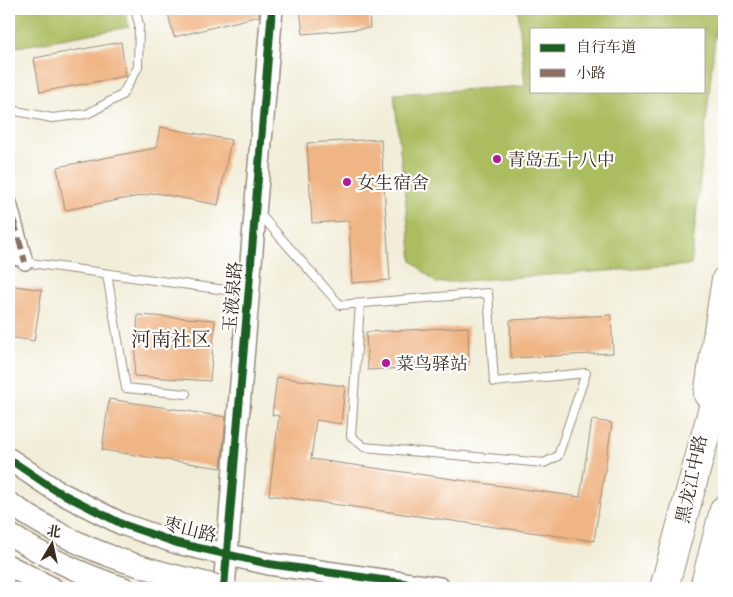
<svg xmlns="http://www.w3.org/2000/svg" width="733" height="597" font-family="'Gentium Book Plus','Noto Serif SC',serif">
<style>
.green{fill:#acbd60;stroke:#74743f;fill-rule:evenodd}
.building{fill:#f0b585}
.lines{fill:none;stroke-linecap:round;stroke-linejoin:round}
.lane-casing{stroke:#968c7b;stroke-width:10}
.street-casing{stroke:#968c7b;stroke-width:18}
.secondary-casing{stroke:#968c7b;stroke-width:24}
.primary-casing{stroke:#968c7b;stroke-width:26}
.highway-casing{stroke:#968c7b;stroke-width:30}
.lane{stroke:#fff;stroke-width:8}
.street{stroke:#fff;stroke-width:15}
.secondary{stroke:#fff;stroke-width:21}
.primary{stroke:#fff;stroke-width:24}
.highway{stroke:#fff;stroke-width:28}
.secondary-bridge-casing{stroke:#968c7b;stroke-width:24;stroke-linecap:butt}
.secondary-bridge{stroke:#fff;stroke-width:21}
.quiet{stroke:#8d6e63;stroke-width:6;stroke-dasharray:12 6;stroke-linecap:butt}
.cycleway-casing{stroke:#fff;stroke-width:11}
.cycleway{stroke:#1b5e20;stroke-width:8}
.poi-dot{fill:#b5179e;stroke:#fff;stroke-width:2}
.labels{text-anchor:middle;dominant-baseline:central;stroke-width:4.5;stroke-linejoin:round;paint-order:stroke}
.poi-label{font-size:18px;fill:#3b2a1e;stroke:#fff;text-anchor:start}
.street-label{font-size:18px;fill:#3b2a1e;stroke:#fff}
.quarter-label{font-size:20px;fill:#3b2a1e;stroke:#fff}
</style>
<rect width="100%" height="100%" fill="#fff"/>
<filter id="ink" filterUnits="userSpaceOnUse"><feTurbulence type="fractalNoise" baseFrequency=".02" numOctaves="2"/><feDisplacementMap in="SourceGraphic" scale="10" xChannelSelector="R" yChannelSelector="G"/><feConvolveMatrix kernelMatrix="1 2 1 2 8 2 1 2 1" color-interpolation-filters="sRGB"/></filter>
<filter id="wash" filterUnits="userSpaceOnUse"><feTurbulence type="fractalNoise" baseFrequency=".0096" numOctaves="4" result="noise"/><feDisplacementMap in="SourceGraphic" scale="20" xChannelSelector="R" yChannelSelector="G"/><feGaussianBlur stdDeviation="1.12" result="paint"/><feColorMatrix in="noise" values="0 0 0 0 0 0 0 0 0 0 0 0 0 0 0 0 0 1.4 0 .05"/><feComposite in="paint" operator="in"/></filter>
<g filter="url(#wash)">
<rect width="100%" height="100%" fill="#f2edd8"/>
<path class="green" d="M9,9H125L129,27L17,47L9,21Z
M518,9H718L691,265L436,283L412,261L394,94L525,86ZM532,29H704V91H532Z"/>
<g id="blocks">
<path class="building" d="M167,9H259V16L174,37Z
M300,9H369L370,28L303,34Z
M121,42L126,76L40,92L34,58Z
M160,127L231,140L218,205L156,193L65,210L57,167L156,148Z
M381,139L390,280L352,283L349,221L312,223L307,143Z
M9,285L42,290L34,341L9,337Z
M138,315L215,320L210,381L134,376Z
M611,315L613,353L511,358L510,320Z
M468,327L469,365L368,370L366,332Z
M277,377L345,386L341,424L316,420L311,459L580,497L592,420L612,423L594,541L269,495L279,416L272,415Z
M109,399L226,417L221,468L102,450Z"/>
</g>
</g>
<g filter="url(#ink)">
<use href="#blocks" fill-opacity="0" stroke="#968c7b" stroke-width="1"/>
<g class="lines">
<defs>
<path id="lane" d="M9,113L16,111L52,118L87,114L122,95L138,67L139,24L135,9
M259,213L340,305L488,293L494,382L586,373L558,456L544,463L364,447L351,436L360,304
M9,260L247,293
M107,274L126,388L186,394"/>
<path id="street" d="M9,203L25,262"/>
<path id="secondary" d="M9,459L55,490L122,524L177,543L269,564L439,588
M9,534C45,557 84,575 124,588
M9,566L52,588
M224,588L272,9"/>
<path id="primary" d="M706,395L724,279"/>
<path id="highway" d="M664,588L724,367
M704,588L724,510"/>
</defs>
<use href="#lane" class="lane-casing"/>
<use href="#street" class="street-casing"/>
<use href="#secondary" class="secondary-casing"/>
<use href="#primary" class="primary-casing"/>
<use href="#highway" class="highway-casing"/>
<use href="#lane" class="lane"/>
<use href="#street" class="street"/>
<use href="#secondary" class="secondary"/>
<use href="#primary" class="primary"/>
<use href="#highway" class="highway"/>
<defs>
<path id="secondary-bridge" d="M9,503C40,524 74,543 110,556C148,570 188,579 227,588"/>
</defs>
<use href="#secondary-bridge" class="secondary-bridge-casing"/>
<use href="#secondary-bridge" class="secondary-bridge"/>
<path class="quiet" d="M9,203L25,262"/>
<defs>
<path id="cycleway" d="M9,459L55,490L122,524L177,543L269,564L439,588
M224,588L272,9"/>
</defs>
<use href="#cycleway" class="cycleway-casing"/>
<use href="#cycleway" class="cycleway"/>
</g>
</g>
<g class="poi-dot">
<circle cx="497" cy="159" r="5"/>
<circle cx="347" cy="182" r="5"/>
<circle cx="386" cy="363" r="5"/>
</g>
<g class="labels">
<g class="poi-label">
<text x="507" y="159">青岛五十八中</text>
<text x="357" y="182">女生宿舍</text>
<text x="396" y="363">菜鸟驿站</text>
</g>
<g class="street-label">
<text transform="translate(232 297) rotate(-85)">玉液泉路</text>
<text transform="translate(691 479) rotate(-78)">黑龙江中路</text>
<text transform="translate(190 529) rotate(14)">枣山路</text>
</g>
<g class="quarter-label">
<text x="171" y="338">河南社区</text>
</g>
</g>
<rect width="733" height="597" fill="none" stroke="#fff" stroke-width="30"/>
<rect x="530" y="28" width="175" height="65" fill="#ffffff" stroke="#b1aaa5"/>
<rect x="540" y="44" width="25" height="8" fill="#1b5e20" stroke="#b1aaa5"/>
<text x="576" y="52" font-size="15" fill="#3b2a1e">自行车道</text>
<rect x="540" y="69" width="25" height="8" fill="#8d6e63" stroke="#b1aaa5"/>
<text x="576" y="78" font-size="15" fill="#3b2a1e">小路</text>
<g transform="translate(52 544) rotate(9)" stroke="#ffffff" stroke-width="4" paint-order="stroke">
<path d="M0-4L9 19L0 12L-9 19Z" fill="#3b2a1e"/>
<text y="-8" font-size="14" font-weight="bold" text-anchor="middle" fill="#3b2a1e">北</text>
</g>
</svg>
